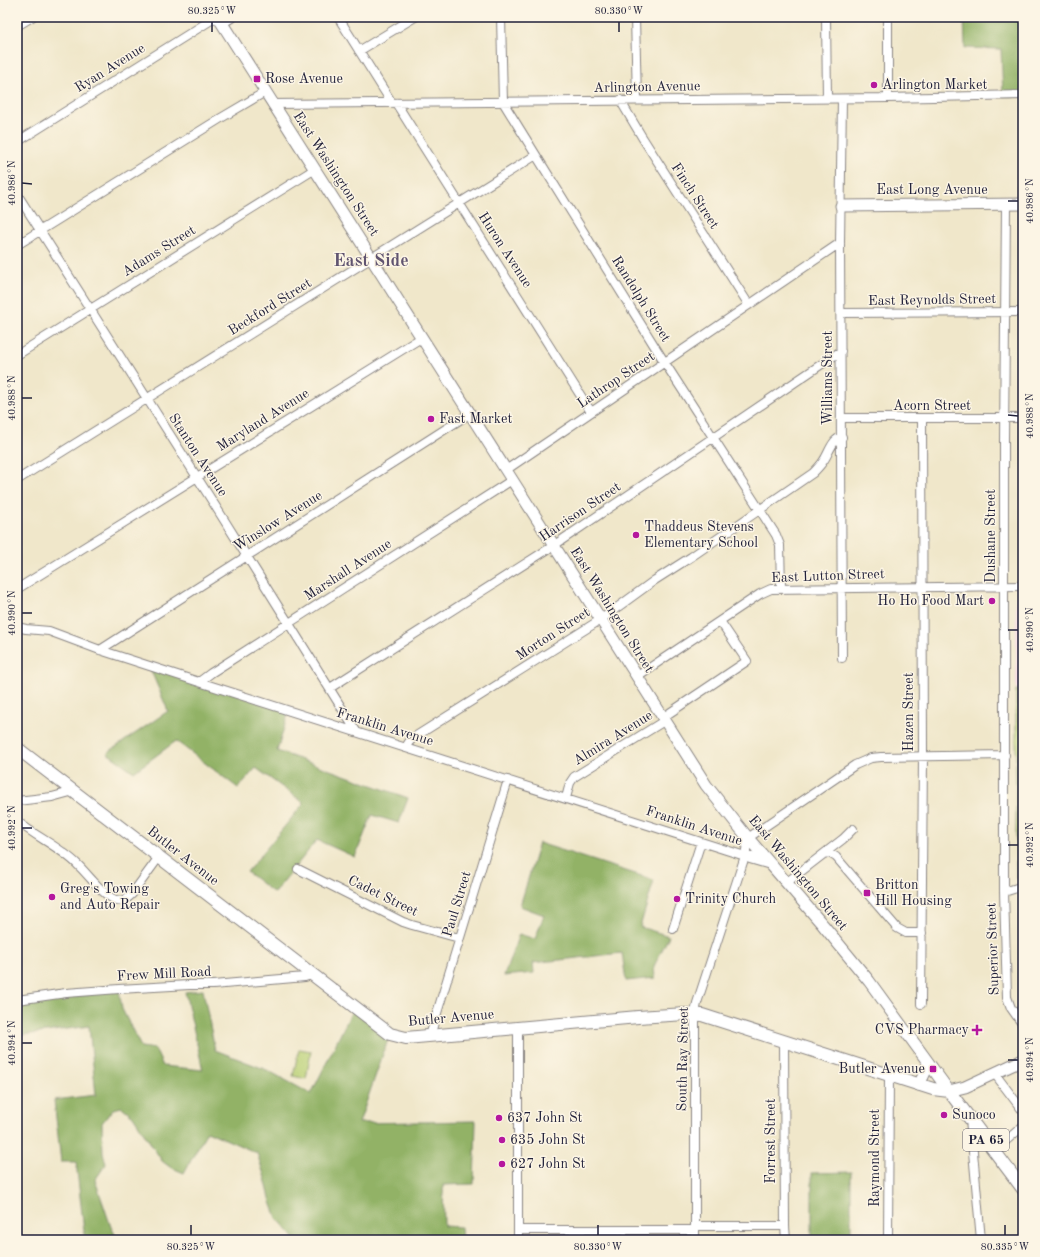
<svg xmlns="http://www.w3.org/2000/svg" width="1040" height="1257" font-family="'Old Standard TT',serif">
<style>
.built{fill:#f2cfe2}
.green{fill:#b9d075;stroke:#6e7958}
.forest{fill:#92b266;stroke:#5a6a50}
.lines{fill:none;stroke-linecap:round;stroke-linejoin:round}
.street-casing{stroke:#898482;stroke-width:10}
.secondary-casing{stroke:#898482;stroke-width:13}
.primary-casing{stroke:#898482;stroke-width:14}
.street{stroke:#fff;stroke-width:8}
.secondary{stroke:#fff;stroke-width:11}
.primary{stroke:#fff;stroke-width:12}
.ticks{fill:none;stroke:#22223b;stroke-width:1.5}
.poi-dot{fill:#b5179e;stroke:#fcf5e5;stroke-width:1.5}
.labels{text-anchor:middle;dominant-baseline:central;stroke-width:3;stroke-linejoin:round;paint-order:stroke}
.shield{fill:#fcf5e5;stroke:#63616e;stroke-width:1}
.shield-label{font-size:13px;font-weight:bold;fill:#22223b}
.street-label{font-size:14px;fill:#22223b;stroke:#fcf5e5}
.poi-label{font-size:14px;fill:#22223b;stroke:#fcf5e5;text-anchor:start}
.district-label{font-size:18px;font-weight:bold;fill:#605470;stroke:#fcf5e5}
.neatline{fill:none;stroke:#22223b;stroke-width:1.5}
.ticks-label{font-size:10px;text-anchor:middle;fill:#22223b}
</style>
<rect width="100%" height="100%" fill="#fcf5e5"/>
<filter id="ink" filterUnits="userSpaceOnUse"><feTurbulence type="fractalNoise" baseFrequency=".025" numOctaves="2"/><feDisplacementMap in="SourceGraphic" scale="8" xChannelSelector="R" yChannelSelector="G"/><feConvolveMatrix kernelMatrix="1 2 1 2 8 2 1 2 1" color-interpolation-filters="sRGB"/></filter>
<filter id="wash" filterUnits="userSpaceOnUse"><feTurbulence type="fractalNoise" baseFrequency=".012" numOctaves="4" result="noise"/><feDisplacementMap in="SourceGraphic" scale="16" xChannelSelector="R" yChannelSelector="G"/><feGaussianBlur stdDeviation="0.9" result="paint"/><feColorMatrix in="noise" values="0 0 0 0 0 0 0 0 0 0 0 0 0 0 0 0 0 1.4 0 .05"/><feComposite in="paint" operator="in"/></filter>
<g filter="url(#wash)">
<rect width="100%" height="100%" fill="#f0e7ca"/>
<path class="built" d="M1016,598H1023V876L1016,878Z"/>
<path class="green" d="M1016,690H1023V876L1016,878Z
M299,1049L311,1051L306,1079L293,1076Z"/>
<path class="forest" d="M964,17H1023V96H1003L1001,49L965,48Z
M149,666L289,711L277,751L408,798L399,823L372,815L355,857L317,840L274,893L247,872L304,803L256,768L238,788L176,741L134,772L107,753L168,711Z
M539,843L654,880L640,927L669,936L654,966L655,978L626,981L622,953L533,963L534,973L504,976L519,934L535,939L544,915L520,906Z
M119,989L122,1009L141,1047L155,1049L163,1066L203,1070L185,992L203,990L215,1050L267,1070L311,1094L354,1007L390,1034L359,1123L476,1121L474,1184L443,1185L444,1226L461,1227L462,1240H296L277,1218L271,1202L265,1178L257,1153L207,1131L184,1173L170,1167L162,1161L133,1116L122,1107L113,1109L102,1123L103,1153L106,1164L95,1180L111,1227L118,1240H85L76,1162H61L54,1100L96,1095L89,1026L17,1036V1000Z
M851,1172V1240H812V1173Z"/>
</g>
<g filter="url(#ink)">
<g class="lines">
<defs>
<path id="street" d="M338,17L392,103
M501,17L503,102L665,363L776,535L780,545L781,588
M635,17L637,100
M826,17L827,98
M222,24L233,17
M17,26L32,17
M359,51L415,17
M888,98V17
M620,100L642,137L749,305
M396,103L591,412
M272,104L888,98L1023,95
M17,142L216,17
M17,194L221,515L356,731
M1006,205L1004,442V892L1007,997L1011,1008L1023,1025
M17,245L221,118L265,92
M841,313L1023,312
M17,355L315,169
M841,418H1023
M506,470L840,243
M17,480L536,155
M17,589L421,338
M17,627L26,629L49,631L100,650L199,682L745,856
M100,650L469,414
M842,658L840,243L842,99
M636,677L760,594L771,589L1023,586
M199,682L211,673L512,480
M330,688L553,546L841,351
M662,718L747,661L720,621
M406,747L409,742L413,738L600,620L655,580L691,557L813,473C817,469 821,465 824,460C829,453 832,439 842,437
M566,798L570,783L574,777L664,721
M17,801L52,797L74,791
M17,821C36,837 60,847 77,864C88,874 103,896 116,900C123,902 127,899 132,894L159,857
M825,853L831,854L836,857L897,928L906,933H922
M298,869L403,922L412,925L459,938
M786,883L843,839L853,829
M1004,892L1023,886
M673,929L701,842
M17,1000L66,993L119,989L189,985H213L305,977L312,975
M921,1004L923,756L922,419
M430,1036L508,780
M784,1042L785,1226L786,1240
M995,1074L1023,1111
M970,1119L981,1240
M994,1151L1023,1126
M695,1226H785
M518,1230H695
M518,1240V1028
M695,1240V1014L697,1003L745,856L748,838L855,765L871,758L881,757L1005,755
M888,1240L889,1075"/>
<path id="secondary" d="M218,17L706,785L748,838L823,925L869,981L949,1091L965,1087L1023,1060
M841,206L1023,204
M745,856L769,863
M919,1085L929,1064"/>
<path id="primary" d="M17,748L390,1034L406,1038L638,1017L686,1014L702,1015L933,1089L949,1091L1023,1189"/>
</defs>
<use href="#street" class="street-casing"/>
<use href="#secondary" class="secondary-casing"/>
<use href="#primary" class="primary-casing"/>
<use href="#street" class="street"/>
<use href="#secondary" class="secondary"/>
<use href="#primary" class="primary"/>
</g>
</g>
<path class="ticks" d="M212,32V22M619,32V22M22,183L32,184M1008,201H1018M22,398H32M1008,415L1018,416M22,613H32M1008,630H1018M22,828H32M1008,845H1018M22,1043H32M1008,1060H1018M191,1235V1225M598,1235V1225M1005,1235V1225"/>
<g class="poi-dot">
<rect x="253" y="75" width="8" height="8" rx="2"/>
<circle cx="874" cy="85" r="4"/>
<circle cx="431" cy="419" r="4"/>
<circle cx="636" cy="535" r="4"/>
<circle cx="992" cy="601" r="4"/>
<rect x="863" y="889" width="8" height="8" rx="2"/>
<circle cx="52" cy="897" r="4"/>
<circle cx="677" cy="899" r="4"/>
<path d="M975 1024h4v4h4v4h-4v4h-4v-4h-4v-4h4z"/>
<rect x="929" y="1065" width="8" height="8" rx="2"/>
<circle cx="944" cy="1115" r="4"/>
<circle cx="499" cy="1118" r="4"/>
<circle cx="502" cy="1140" r="4"/>
<circle cx="502" cy="1164" r="4"/>
</g>
<g class="labels">
<rect class="shield" x="963" y="1129" width="46" height="22" rx="3"/>
<g class="shield-label">
<text x="986" y="1140">PA 65</text>
</g>
<g class="street-label">
<text transform="translate(110 68) rotate(-32)">Ryan Avenue</text>
<text transform="translate(647 87) rotate(-1)">Arlington Avenue</text>
<text transform="translate(336 174) rotate(57)">East Washington Street</text>
<text x="932" y="190">East Long Avenue</text>
<text transform="translate(695 196) rotate(57)">Finch Street</text>
<text transform="translate(505 250) rotate(57)">Huron Avenue</text>
<text transform="translate(159 251) rotate(-32)">Adams Street</text>
<text transform="translate(641 299) rotate(58)">Randolph Street</text>
<text transform="translate(932 300) rotate(-1)">East Reynolds Street</text>
<text transform="translate(270 307) rotate(-32)">Beckford Street</text>
<text transform="translate(828 378) rotate(-90)">Williams Street</text>
<text transform="translate(616 380) rotate(-34)">Lathrop Street</text>
<text x="932" y="406">Acorn Street</text>
<text transform="translate(263 420) rotate(-32)">Maryland Avenue</text>
<text transform="translate(198 455) rotate(57)">Stanton Avenue</text>
<text transform="translate(580 512) rotate(-34)">Harrison Street</text>
<text transform="translate(278 521) rotate(-32)">Winslow Avenue</text>
<text transform="translate(991 536) rotate(-90)">Dushane Street</text>
<text transform="translate(348 570) rotate(-33)">Marshall Avenue</text>
<text transform="translate(828 576) rotate(-2)">East Lutton Street</text>
<text transform="translate(612 610) rotate(58)">East Washington Street</text>
<text transform="translate(553 634) rotate(-33)">Morton Street</text>
<text transform="translate(909 712) rotate(-90)">Hazen Street</text>
<text transform="translate(385 727) rotate(17)">Franklin Avenue</text>
<text transform="translate(613 738) rotate(-32)">Almira Avenue</text>
<text transform="translate(694 826) rotate(18)">Franklin Avenue</text>
<text transform="translate(183 856) rotate(38)">Butler Avenue</text>
<text transform="translate(798 873) rotate(50)">East Washington Street</text>
<text transform="translate(383 896) rotate(26)">Cadet Street</text>
<text transform="translate(457 904) rotate(-73)">Paul Street</text>
<text transform="translate(993 949) rotate(-92)">Superior Street</text>
<text transform="translate(164 974) rotate(-3)">Frew Mill Road</text>
<text transform="translate(451 1018) rotate(-5)">Butler Avenue</text>
<text transform="translate(683 1059) rotate(-89)">South Ray Street</text>
<text transform="translate(771 1141) rotate(-90)">Forrest Street</text>
<text transform="translate(875 1158) rotate(-90)">Raymond Street</text>
</g>
<g class="poi-label">
<text x="265" y="79">Rose Avenue</text>
<text x="882" y="85">Arlington Market</text>
<text x="439" y="419">Fast Market</text>
<text x="644" y="527">Thaddeus Stevens<tspan x="644" dy="16">Elementary School</tspan></text>
<text x="984" y="601" text-anchor="end">Ho Ho Food Mart</text>
<text x="875" y="885">Britton<tspan x="875" dy="16">Hill Housing</tspan></text>
<text x="60" y="889">Greg's Towing<tspan x="60" dy="16">and Auto Repair</tspan></text>
<text x="685" y="899">Trinity Church</text>
<text x="969" y="1030" text-anchor="end">CVS Pharmacy</text>
<text x="925" y="1069" text-anchor="end">Butler Avenue</text>
<text x="952" y="1115">Sunoco</text>
<text x="507" y="1118">637 John St</text>
<text x="510" y="1140">635 John St</text>
<text x="510" y="1164">627 John St</text>
</g>
<g class="district-label">
<text x="371" y="261">East Side</text>
</g>
</g>
<rect width="1040" height="1257" fill="none" stroke="#fcf5e5" stroke-width="44"/>
<rect x="22" y="22" width="996" height="1213" class="neatline"/>
<g class="ticks-label">
<text x="212" y="14">80.325°W</text>
<text x="619" y="14">80.330°W</text>
<text transform="translate(11 183) rotate(-90)" y="4">40.986°N</text>
<text transform="translate(1029 201) rotate(-90)" y="4">40.986°N</text>
<text transform="translate(11 398) rotate(-90)" y="4">40.988°N</text>
<text transform="translate(1029 416) rotate(-90)" y="4">40.988°N</text>
<text transform="translate(11 613) rotate(-90)" y="4">40.990°N</text>
<text transform="translate(1029 630) rotate(-90)" y="4">40.990°N</text>
<text transform="translate(11 828) rotate(-90)" y="4">40.992°N</text>
<text transform="translate(1029 845) rotate(-90)" y="4">40.992°N</text>
<text transform="translate(11 1043) rotate(-90)" y="4">40.994°N</text>
<text transform="translate(1029 1060) rotate(-90)" y="4">40.994°N</text>
<text x="191" y="1250">80.325°W</text>
<text x="598" y="1250">80.330°W</text>
<text x="1005" y="1250">80.335°W</text>
</g>
</svg>
